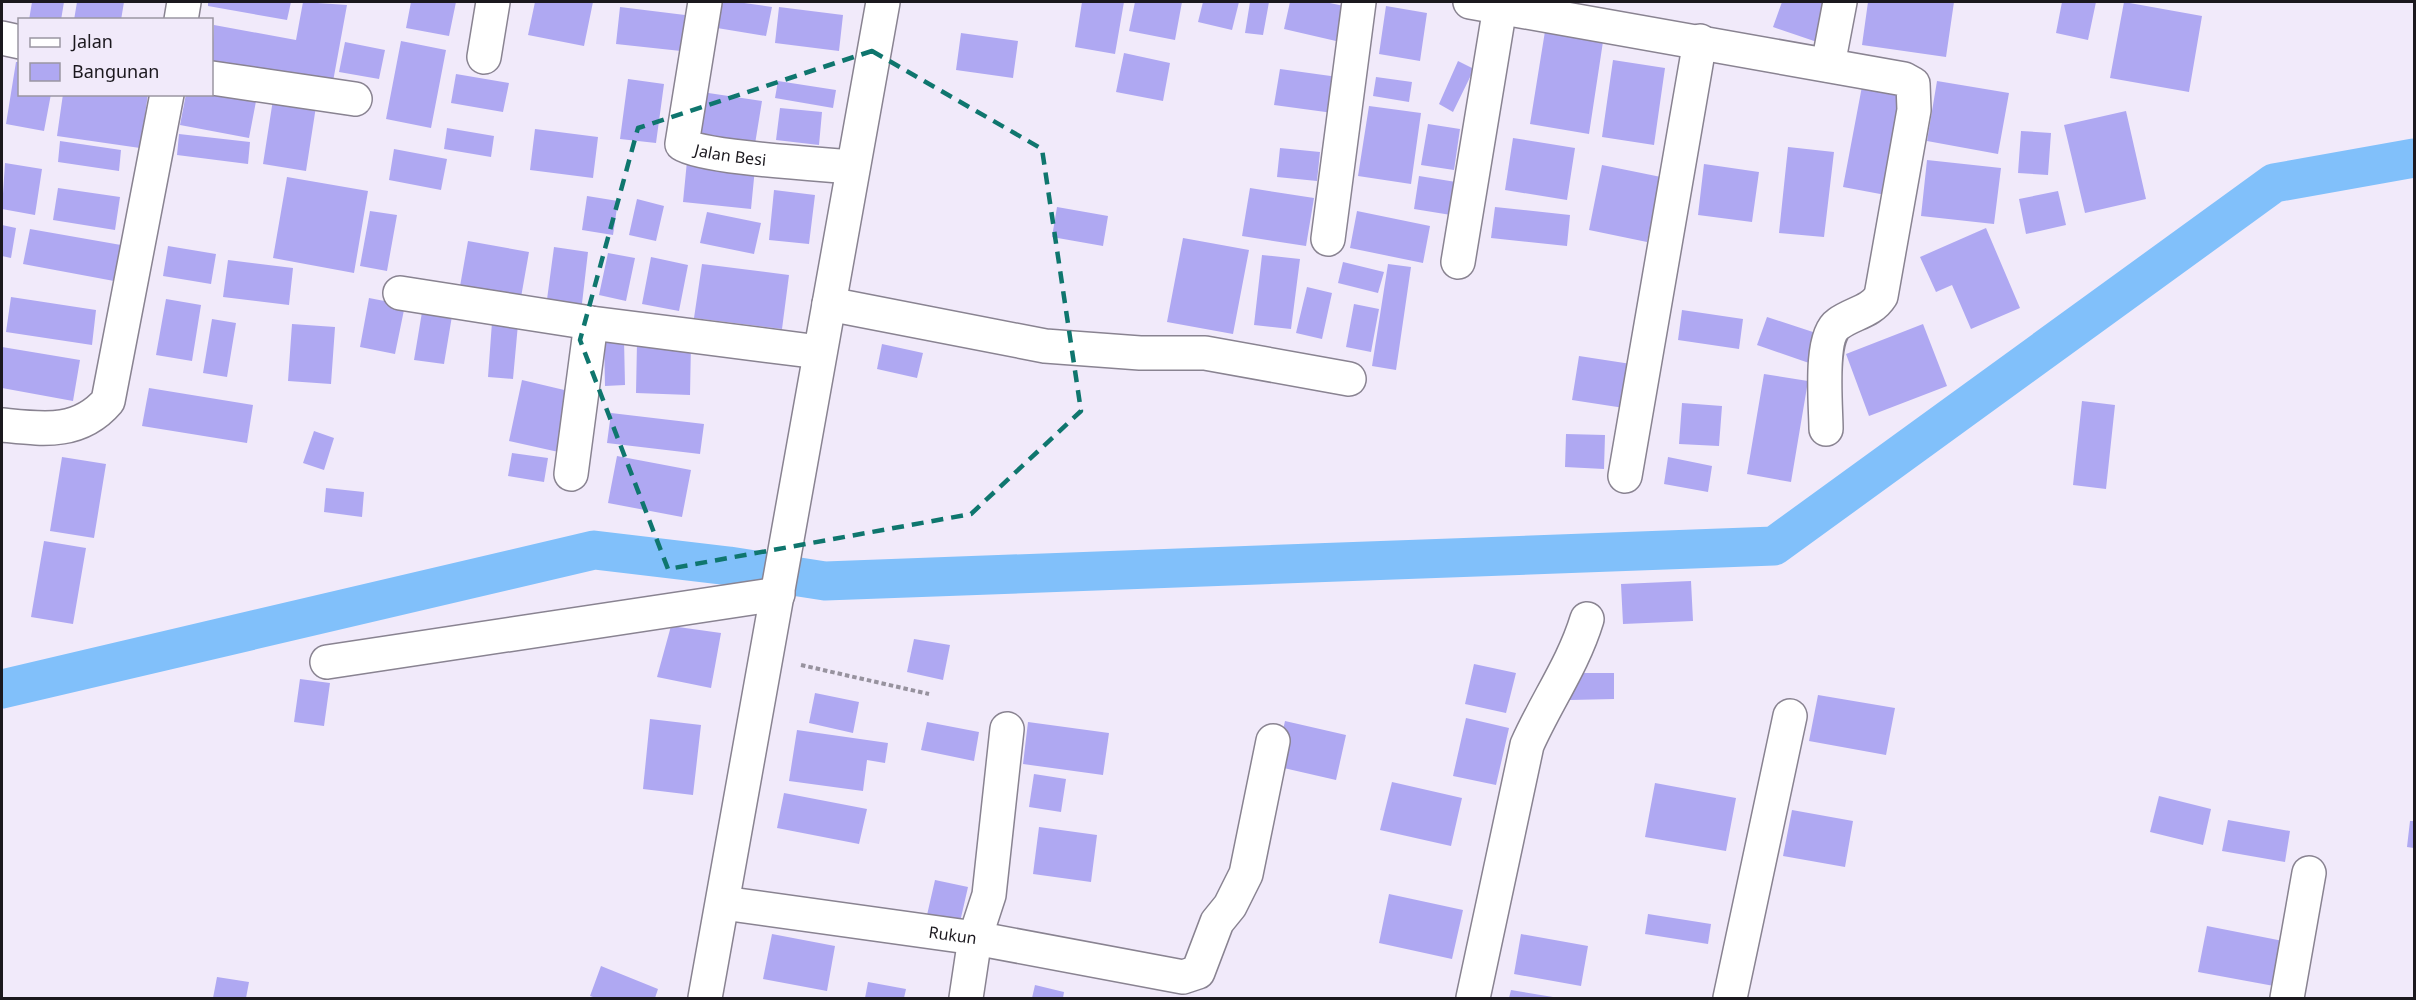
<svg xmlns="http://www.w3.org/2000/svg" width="2416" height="1000" font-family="'Noto Sans',sans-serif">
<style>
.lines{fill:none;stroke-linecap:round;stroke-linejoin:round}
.canal{stroke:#81c0fa;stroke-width:39}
.building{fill:#afa8f2}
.minor-casing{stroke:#898391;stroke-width:36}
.path{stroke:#97929e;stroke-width:4;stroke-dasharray:4.5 3;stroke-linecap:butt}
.minor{stroke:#fff;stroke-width:33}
.marked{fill:none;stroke:#0f766e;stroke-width:4.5;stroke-dasharray:12 8;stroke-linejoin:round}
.labels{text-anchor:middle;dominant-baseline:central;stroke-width:4.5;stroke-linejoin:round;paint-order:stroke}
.street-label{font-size:16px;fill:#1b181e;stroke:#f1eafa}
</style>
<rect width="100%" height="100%" fill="#f1eafa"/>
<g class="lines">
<path class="canal" d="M2,689L594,550L729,566L825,581L1774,546L2274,183L2414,158"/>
</g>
<path class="building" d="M32,2H64L61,20H29Z
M77,2H124L121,20H74Z
M208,2H291L287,20L208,6Z
M303,2L347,5L332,87L212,62L214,25L296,40Z
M411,2H456L449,36L406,28Z
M535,2H593L584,46L528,35Z
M715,2H737L772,7L766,36L711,27Z
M1082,2H1124L1115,54L1075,47Z
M1135,2H1182L1175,40L1129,31Z
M1203,2H1239L1232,30L1198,22Z
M1250,2H1269L1263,35L1245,33Z
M1290,2H1325L1344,6L1336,41L1284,29Z
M1782,2H1833L1820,43L1773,27Z
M1868,2H1954L1946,57L1862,45Z
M2062,2H2096L2088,40L2056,33Z
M2124,2L2202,16L2189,92L2110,78Z
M1386,6L1427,13L1420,61L1379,54Z
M620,7L685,15L681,51L616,44Z
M779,7L843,15L839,51L775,43Z
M1546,25L1604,35L1589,134L1530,124Z
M961,33L1018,41L1013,78L956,70Z
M401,41L446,50L431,128L386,119Z
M345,42L385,50L379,79L339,72Z
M1124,53L1170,63L1163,101L1116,92Z
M1613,60L1665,68L1654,145L1602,137Z
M1458,61L1474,69L1453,112L1439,104Z
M16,62H20V94H51L44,131L6,124Z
M1280,69L1338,77L1333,113L1274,105Z
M456,74L509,83L503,112L451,103Z
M1376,77L1412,82L1409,102L1373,96Z
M628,79L664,84L656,143L620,139Z
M778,81L836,90L833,108L775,98Z
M1863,81L1910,90L1891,196L1843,187Z
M1937,81L2009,93L1998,154L1927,141Z
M695,91L762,101L755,144L689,134Z
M274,93L317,100L306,171L263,164Z
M63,94H148L140,148L57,136Z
M186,94L257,96L249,138L180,125Z
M1369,106L1421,113L1411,184L1358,176Z
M780,108L822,112L819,145L776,140Z
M2126,111L2146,199L2085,213L2064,125Z
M1428,124L1460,129L1454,170L1421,165Z
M447,128L494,136L491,157L444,149Z
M535,129L598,137L593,178L530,170Z
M2021,131L2051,133L2048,175L2018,173Z
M179,134L250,142L248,164L177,155Z
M1513,138L1575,148L1567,200L1505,190Z
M60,141L121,150L119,171L58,162Z
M1788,147L1834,152L1824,237L1779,233Z
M1280,148L1320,152L1317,181L1277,177Z
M394,149L447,159L441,190L389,180Z
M1927,160L2001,168L1994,224L1921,216Z
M687,161L755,168L751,209L683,202Z
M5,163L42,169L35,215L2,209Z
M1704,164L1759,172L1752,222L1698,215Z
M1602,165L1661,177L1647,242L1589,230Z
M1419,176L1456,182L1451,215L1414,209Z
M287,177L368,191L354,273L273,258Z
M58,188L120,197L115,230L53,220Z
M1250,188L1314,198L1306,246L1242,236Z
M774,190L815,195L809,244L769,240Z
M2058,191L2066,225L2026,234L2019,199Z
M587,196L618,201L613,235L582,230Z
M637,199L664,206L656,241L629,235Z
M1057,207L1108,216L1103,246L1052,237Z
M1495,207L1570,215L1567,246L1491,238Z
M370,211L397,215L387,271L360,266Z
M1357,211L1430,226L1423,263L1350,248Z
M707,212L761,223L754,254L700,243Z
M2,225L16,228L11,258L2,256Z
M1986,228L2020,308L1971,329L1952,285L1936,292L1920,257Z
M30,229L121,245L114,281L23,264Z
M1183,238L1249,250L1233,334L1167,322Z
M468,241L529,252L520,303L459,292Z
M168,246L216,254L211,284L163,276Z
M554,247L588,252L581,312L546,307Z
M608,253L635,258L626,301L599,295Z
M1262,255L1300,259L1291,329L1254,325Z
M651,257L688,265L679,311L642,304Z
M228,260L293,268L289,305L223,297Z
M1343,262L1384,272L1378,293L1338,283Z
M702,264L789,275L782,329L694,318Z
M1388,264L1411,267L1396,370L1372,366Z
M1307,287L1332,293L1322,339L1296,333Z
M11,297L96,310L92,345L6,332Z
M369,298L405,305L395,354L360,347Z
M166,299L201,305L192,361L156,355Z
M1354,304L1379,309L1371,352L1346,347Z
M423,306L453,310L444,364L414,360Z
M1682,310L1743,319L1739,349L1678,340Z
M1767,317L1819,334L1809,363L1757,345Z
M212,319L236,323L227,377L203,373Z
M492,322L518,324L513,379L488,377Z
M292,324L335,327L331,384L288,381Z
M1923,324L1947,386L1869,416L1846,354Z
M604,339H624L625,385L605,386Z
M637,342L691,343L690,395L636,393Z
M882,344L923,353L917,378L877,369Z
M2,347L80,360L73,401L2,388Z
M1579,356L1631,364L1624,408L1572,400Z
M1764,374L1808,381L1791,482L1747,474Z
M522,380L577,393L563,453L509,441Z
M149,388L253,405L247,443L142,426Z
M2082,401L2115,405L2106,489L2073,485Z
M1682,403L1722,406L1719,446L1679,444Z
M611,413L704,424L700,454L607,443Z
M314,431L334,438L324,470L303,463Z
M1566,434L1605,435L1604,469L1565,467Z
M512,453L548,458L544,482L508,476Z
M617,456L691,470L682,517L608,503Z
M62,457L106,464L94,538L50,531Z
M1668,457L1712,466L1708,492L1664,484Z
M326,488L364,492L362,517L324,512Z
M44,541L86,548L73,624L31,617Z
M1691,581L1693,621L1623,624L1621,584Z
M671,626L721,633L711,688L657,677Z
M914,639L950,645L943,680L907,672Z
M1474,664L1516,673L1506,713L1465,704Z
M1569,673H1614V699L1570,700Z
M300,679L330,683L324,726L294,722Z
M815,693L859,702L853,733L809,723Z
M1818,695L1895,708L1886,755L1809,741Z
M1466,718L1509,728L1496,785L1453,776Z
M650,719L701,725L693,795L643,789Z
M1285,721L1346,735L1336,780L1275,766Z
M927,722L979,732L974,761L921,750Z
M1028,722L1109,733L1103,775L1023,764Z
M797,730L888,743L885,763L867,760L863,791L789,781Z
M1034,774L1066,779L1061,812L1029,807Z
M1392,782L1462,798L1451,846L1380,830Z
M1655,783L1736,798L1726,851L1645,837Z
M784,793L867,809L859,844L777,828Z
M2159,796L2211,809L2203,845L2150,832Z
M1792,810L1853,821L1845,867L1783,856Z
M2228,820L2290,831L2285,862L2222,851Z
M2410,821H2414V848L2407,847Z
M1039,827L1097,835L1091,882L1033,874Z
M935,880L968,887L960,922L927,915Z
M1389,894L1463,910L1452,959L1379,943Z
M1648,914L1711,924L1708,944L1645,934Z
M2207,926L2283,941L2274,986L2198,972Z
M772,934L835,946L827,991L763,979Z
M1521,934L1588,946L1581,986L1514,974Z
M601,966L658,989L655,998H596L590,996Z
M217,977L249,982L246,998H213Z
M868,982L906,989L904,998H865Z
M1035,985L1064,992L1063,998H1032Z
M1511,990L1553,997V998H1509Z"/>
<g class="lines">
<defs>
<g id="minor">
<path id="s1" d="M705,2L682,144C703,158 822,164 853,167"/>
<path d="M1470,2L1904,79L1913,84L1914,110L1881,296C1871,312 1853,313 1838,324C1819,337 1826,406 1826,429"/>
<path d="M181,20L184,2"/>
<path d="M2,38L20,42"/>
<path d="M484,57L493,2"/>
<path d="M1828,65L1840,2"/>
<path d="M212,78L355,99"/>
<path d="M1328,239L1359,2"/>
<path d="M1458,262L1500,7"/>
<path d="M400,293L591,323L819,352"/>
<path d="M829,304L1045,346L1140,353H1205L1349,379"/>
<path d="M2,425C42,429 79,435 108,401L167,94"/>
<path d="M571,474L591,323"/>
<path d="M1625,476L1700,41"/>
<path d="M327,662L778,594"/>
<path id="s2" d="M723,903L975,938L1183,977L1198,972L1217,922L1230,906L1246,874L1273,741"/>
<path d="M705,998L883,2"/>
<path d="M966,998L975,938L989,895L1007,729"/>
<path d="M1473,998L1527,745C1546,702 1573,665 1587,619"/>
<path d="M1730,998L1790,716"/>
<path d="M2287,998L2309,873"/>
</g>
</defs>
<use href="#minor" class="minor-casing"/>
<path class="path" d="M801,665L929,694"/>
<use href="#minor" class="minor"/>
</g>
<path class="marked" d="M872,51L1042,149L1081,411L971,514L668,569L580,340L638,128Z"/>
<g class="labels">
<g class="street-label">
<text stroke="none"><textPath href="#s1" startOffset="194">Jalan Besi</textPath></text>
<text stroke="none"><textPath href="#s2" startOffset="232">Rukun</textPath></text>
</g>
</g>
<rect width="2416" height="1000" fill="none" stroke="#1b181e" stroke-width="6"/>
<rect x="18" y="18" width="195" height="78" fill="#f1eafa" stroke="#9b96a2" stroke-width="1.5"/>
<rect x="30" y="38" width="30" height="9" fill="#ffffff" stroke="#9b96a2" stroke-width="1.5"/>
<text x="72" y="48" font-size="18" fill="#1b181e">Jalan</text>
<rect x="30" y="63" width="30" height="18" fill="#afa8f2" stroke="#9b96a2" stroke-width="1.5"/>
<text x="72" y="78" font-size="18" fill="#1b181e">Bangunan</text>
</svg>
